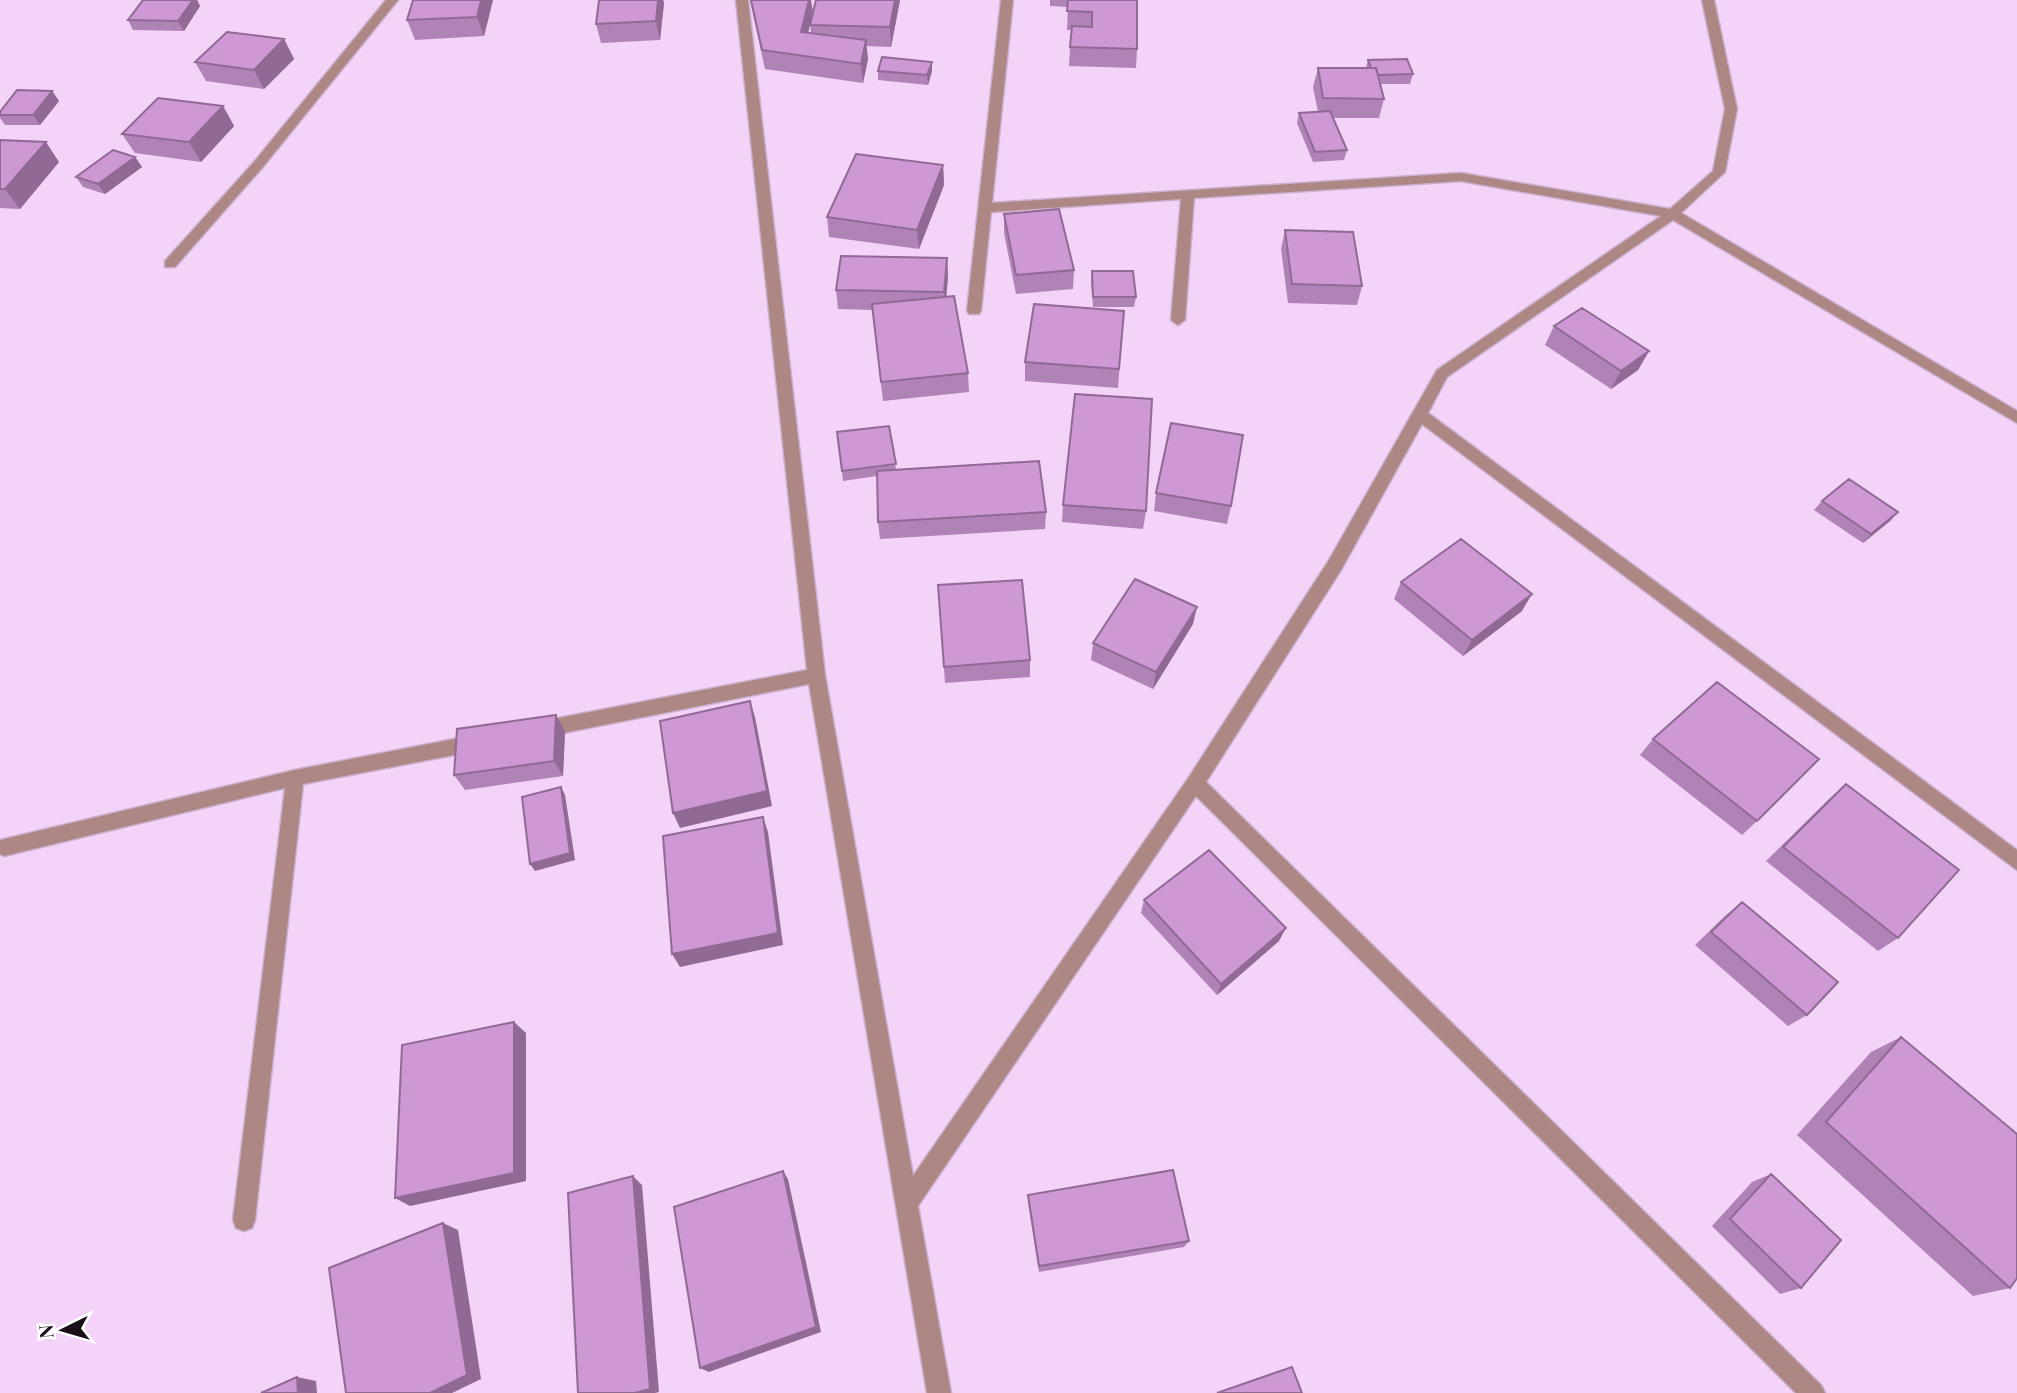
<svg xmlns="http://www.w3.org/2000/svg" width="2017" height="1393" font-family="'Playfair Display',serif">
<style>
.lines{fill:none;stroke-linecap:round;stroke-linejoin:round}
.minor-casing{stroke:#ccb0cf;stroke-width:3}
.minor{fill:#ac8784;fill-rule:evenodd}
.wall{fill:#b083b6}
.shaded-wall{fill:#906a94}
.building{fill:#cd98d4;stroke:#906a94;stroke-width:2}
</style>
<rect width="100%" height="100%" fill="#f3d3f7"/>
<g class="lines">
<defs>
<path id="minor" d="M386,0H398L262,168L175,267H165V261L254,162Z
M736,0H748L825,675L913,1176L1189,777L1329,560L1437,370L1661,216L1461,181L1194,198L1185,320L1178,325L1171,320L1181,199L991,212L981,311L979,314H969L967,311L1001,0H1013L992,203L1461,173L1670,209L1713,171L1725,109L1702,0H1714L1737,109L1725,172L1681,213L2017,411V423L1673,220L1447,377L1428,413L2017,850V870L1422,424L1341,570L1206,782L1821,1385L1825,1393H1796L1196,796L918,1206L951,1393H927L809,684L538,738L532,735L529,730L532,725L538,722L807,670Z
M480,734L486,737L489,742L486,747L480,750L303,784L255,1220L252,1228L244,1231L236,1228L233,1220L285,788L4,856L0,854V840L295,770Z"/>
</defs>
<use href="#minor" class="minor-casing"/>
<use href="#minor" class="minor"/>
</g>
<path class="wall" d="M143,0H197L200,6L184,31L133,30L128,20Z
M413,0H493L484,36L415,40L407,20Z
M599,0H663L664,3L660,40L601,43L596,24Z
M750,0L808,33H811L810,25L816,0H900L891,47L866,46L868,59L863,83L765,69Z
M1050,0H1137V49L1136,68L1069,66L1071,30H1067L1068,7L1050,6Z
M284,39L294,59L264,89L206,81L195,62Z
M1368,60L1413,74L1410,84H1381L1384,99L1379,118H1333L1347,150L1344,160L1313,162L1297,123L1299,113L1318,112L1313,87L1318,68H1366Z
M932,62V71L928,85L878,80V71Z
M52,91L59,101L40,125H5L0,118V112Z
M223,106L234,126L201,162L135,153L122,134Z
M0,140L59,162L20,209L0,208Z
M135,157L142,167L105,194L83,187L76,177Z
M943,165L944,185L919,249L829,237L827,217Z
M1004,214L1074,270L1073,289L1016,294L1004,233Z
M1285,230L1362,286L1357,305L1288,303L1281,249Z
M947,258L948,277L946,297L968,373L969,392L883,401L872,310L838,309L836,290Z
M1092,271L1136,297L1134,307H1093L1091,281Z
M1124,311L1118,388L1025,381V362Z
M1554,326L1649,351L1638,370L1611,389L1545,345Z
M889,426L896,470L1046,512L1045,529L880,539L878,522L877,476L843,481L837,432Z
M1156,493L1231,506L1227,524L1154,511Z
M1822,501L1898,512L1890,521L1863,543L1814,510Z
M1063,505L1146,511L1143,529L1062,522Z
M1401,582L1522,611L1463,656L1394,599Z
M938,585L1030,660V677L945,683Z
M1193,624L1153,689L1091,660L1093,643Z
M565,731L563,776L465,790L454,775Z
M1653,739L1757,821L1742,835L1640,755Z
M1846,784L1898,938L1878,951L1766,861L1829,799Z
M1144,900L1279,941L1217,995L1141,913Z
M1742,902L1807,1015L1788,1026L1695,945L1726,915Z
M1901,1037L2010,1288L1973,1296L1797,1135L1871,1052Z
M1771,1174L1801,1288L1780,1294L1712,1226L1752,1182Z
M1028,1195L1189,1241L1184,1247L1039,1272L1028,1202Z"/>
<path class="shaded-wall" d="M193,0H197L200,6L184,31L178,21Z
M481,0H493L484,36L477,17Z
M658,0H663L664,3L660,40L656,21Z
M809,0H811L813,12L804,51L801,32Z
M895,0H900L891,47L890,27Z
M284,39L294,59L264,89L254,70Z
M866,40L868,59L863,83L861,64Z
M932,62V71L928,85L927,75Z
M52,91L59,101L40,125L33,115Z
M223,106L234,126L201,162L189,142Z
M46,142L59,162L20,209L5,189Z
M135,157L142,167L105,194L98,184Z
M943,165L944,185L919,249L917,230Z
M947,258L948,277L945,312L944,292Z
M1649,351L1638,370L1611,389L1621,371Z
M1898,512L1890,521L1863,543L1871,534Z
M1532,594L1522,611L1463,656L1472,640Z
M1197,607L1193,624L1153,689L1156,672Z
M750,701L755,717L772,806L680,828L673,813Z
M556,715L565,731L563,776L554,761Z
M561,787L565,795L575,860L535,871L530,864Z
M763,817L768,832L783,945L680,967L672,954Z
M1286,928L1279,941L1217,995L1221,984Z
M514,1022L526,1033V1181L410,1206L395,1198Z
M783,1171L788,1179L821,1332L709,1372L700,1368Z
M633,1176L642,1185L659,1392L655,1393H635Z
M443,1223L458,1230L481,1379L452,1393H430Z
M297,1377L316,1381L317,1393H298Z"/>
<path class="building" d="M143,0H193L178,21L128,20Z
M413,0H481L477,17L407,20Z
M599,0H658L656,21L596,24Z
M751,0H809L801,32L866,40L861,64L762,50Z
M816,0H895L890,27L810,25Z
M1068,0H1137V49L1070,47L1072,26L1092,27V12L1067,11Z
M227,32L284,39L254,70L195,62Z
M882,57L932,62L927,75L878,71Z
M1407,59L1413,74L1378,75L1376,68H1371L1368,60Z
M1318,68H1376L1384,99L1323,98Z
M17,90L52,91L33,115H0V112Z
M158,98L223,106L189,142L122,134Z
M1330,111L1347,150L1315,152L1299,113Z
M0,140L46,142L5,189H0Z
M113,150L135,157L98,184L76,177Z
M856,154L943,165L917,230L827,217Z
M1059,209L1074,270L1016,275L1004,214Z
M1285,230L1353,232L1362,286L1292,284Z
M841,256L947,258L944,292L836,290Z
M1092,271H1133L1136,297H1093Z
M954,296L968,373L881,382L872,304Z
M1034,304L1124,311L1119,369L1025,362Z
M1582,308L1649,351L1621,371L1554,326Z
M1075,394L1152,399L1146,511L1063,505Z
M1171,423L1243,435L1231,506L1156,493Z
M889,426L896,464L842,471L837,432Z
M1039,461L1046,512L878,522L877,471Z
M1849,479L1898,512L1871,534L1822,501Z
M1461,539L1532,594L1472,640L1401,582Z
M1135,579L1197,607L1156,672L1093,643Z
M1022,580L1030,660L944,667L938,585Z
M1717,682L1819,759L1757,821L1653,739Z
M750,701L767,791L673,813L660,721Z
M556,715L554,761L454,775L457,729Z
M1846,784L1959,870L1898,938L1783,847Z
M561,787L570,853L530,864L522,797Z
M763,817L778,933L672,954L663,836Z
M1209,850L1286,928L1221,984L1144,900Z
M1742,902L1838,982L1807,1015L1711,932Z
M514,1022V1173L395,1198L402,1045Z
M1901,1037L2017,1134V1278L2010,1288L1826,1122Z
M1173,1170L1189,1241L1039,1266L1028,1195Z
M783,1171L816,1327L700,1368L674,1207Z
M1771,1174L1841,1240L1801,1288L1730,1219Z
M633,1176L650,1389L635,1393H578L568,1193Z
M443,1223L467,1375L430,1393H346L329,1268Z
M1292,1367L1302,1393H1217Z
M297,1377L298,1393H261Z"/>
<g transform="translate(63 1330) rotate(265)" stroke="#ffffff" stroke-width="5" paint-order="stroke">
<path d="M0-5L12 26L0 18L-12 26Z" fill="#190e1a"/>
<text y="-10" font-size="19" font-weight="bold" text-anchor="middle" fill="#190e1a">N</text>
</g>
</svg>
